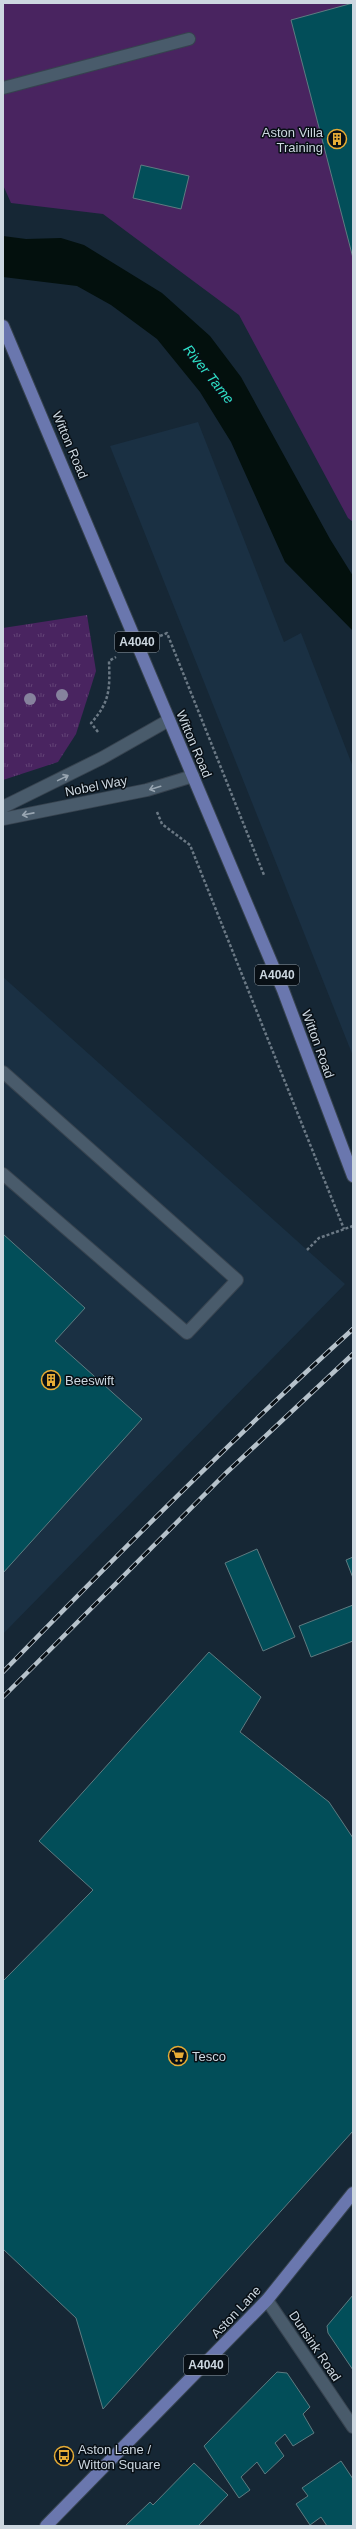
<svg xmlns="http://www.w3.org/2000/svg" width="356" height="2529" font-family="Arial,sans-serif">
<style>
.built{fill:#1a3043}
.grass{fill:url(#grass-tufts)}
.park{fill:#492460}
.water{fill:#03100d}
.building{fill:#024e59;stroke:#5e7b81}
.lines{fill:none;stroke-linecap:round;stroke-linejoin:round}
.service-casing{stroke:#37434f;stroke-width:14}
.minor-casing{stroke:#37434f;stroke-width:14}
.primary-casing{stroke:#37434f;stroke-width:14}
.path{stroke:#6b7985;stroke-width:2.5;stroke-dasharray:3 2;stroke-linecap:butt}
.service{stroke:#495b6b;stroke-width:12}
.minor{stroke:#495b6b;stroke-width:12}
.primary{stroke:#6a77ae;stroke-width:12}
.rail-casing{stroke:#b6c2cb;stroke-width:4.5}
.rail{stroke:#080f15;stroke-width:3;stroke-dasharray:9;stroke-linecap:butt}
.tree{fill:#86829d}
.oneway{stroke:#98a5b1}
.labels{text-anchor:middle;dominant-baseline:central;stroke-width:3;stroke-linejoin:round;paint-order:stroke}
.shield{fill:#080f15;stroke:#919ba3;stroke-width:1}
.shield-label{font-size:12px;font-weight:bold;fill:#ccd7e0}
.poi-label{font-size:13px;fill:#ccd7e0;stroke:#080f15;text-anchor:start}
.street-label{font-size:13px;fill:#ccd7e0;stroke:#080f15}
.water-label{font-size:14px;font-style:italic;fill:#2ee1c5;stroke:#080f15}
</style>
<defs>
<pattern id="grass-tufts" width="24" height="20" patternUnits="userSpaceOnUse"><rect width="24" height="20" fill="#492460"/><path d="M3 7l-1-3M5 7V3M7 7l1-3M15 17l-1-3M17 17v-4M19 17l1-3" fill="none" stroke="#624376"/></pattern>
</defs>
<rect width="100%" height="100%" fill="#162735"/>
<path class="built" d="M198,422L284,642L301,633L353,767V1056L110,446Z
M3,977L345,1284L3,1634Z"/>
<path class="grass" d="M87,615L96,671L76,734L58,762L3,780V628Z"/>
<path class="park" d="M3,3H353V522L348,518L239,315L103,214L11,203L3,185Z"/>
<path class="water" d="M3,236L26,239L61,238L84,245L162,293L210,336L241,377L330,539L353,576V631L285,562L231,442L200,392L157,339L111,305L77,286L3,277Z"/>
<path class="building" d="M353,3V258L291,20Z
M141,165L189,176L181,209L133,198Z
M3,1234L85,1308L55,1341L142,1419L3,1573Z
M257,1549L295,1637L263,1651L225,1563Z
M353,1557V1578L346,1560Z
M353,1605V1641L311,1657L299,1626Z
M209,1652L261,1697L240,1732L329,1802L353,1838V2131L103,2409L76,2318L3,2249V1981L93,1890L39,1841Z
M353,2295V2370L328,2333L327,2326Z
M277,2372L287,2373L310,2407L303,2414L314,2433L293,2446L285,2434L275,2443L284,2456L265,2474L257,2462L241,2477L250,2490L239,2498L204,2446Z
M341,2461L353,2479V2526H327L321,2517L310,2525L296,2504L308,2496L302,2488Z
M194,2463L228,2495L198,2526H125L150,2502L153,2505Z"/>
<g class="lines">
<defs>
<path id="service" d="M3,88L189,39
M3,1072L237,1280L187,1333L3,1174"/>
<path id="minor" d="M3,807L102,758L169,720
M3,819L147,790L193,776
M267,2300L353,2427"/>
<path id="primary" d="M3,326L283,990L353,1176
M46,2526L267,2300L353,2193"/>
</defs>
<use href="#service" class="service-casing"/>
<use href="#minor" class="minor-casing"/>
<use href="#primary" class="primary-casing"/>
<path class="path" d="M160,636L167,633L264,875
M98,732L91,723C110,702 110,689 109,661L116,657
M157,812L162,824L190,845L344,1229
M307,1250L319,1238L353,1226"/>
<use href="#service" class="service"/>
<use href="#minor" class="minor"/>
<use href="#primary" class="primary"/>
<defs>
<path id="rail" d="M3,1672C117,1555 232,1439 353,1329
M3,1697L225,1474L353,1354"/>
</defs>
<use href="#rail" class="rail-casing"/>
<use href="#rail" class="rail"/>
</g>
<g class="tree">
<circle cx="62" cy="695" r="6"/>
<circle cx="30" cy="699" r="6"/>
</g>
<defs><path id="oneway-shaft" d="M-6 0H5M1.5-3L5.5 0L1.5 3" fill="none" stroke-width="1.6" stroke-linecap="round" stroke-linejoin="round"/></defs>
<g class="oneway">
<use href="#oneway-shaft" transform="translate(63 778) rotate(-26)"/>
<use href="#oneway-shaft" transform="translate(155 788) rotate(163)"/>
<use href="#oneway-shaft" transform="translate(28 814) rotate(169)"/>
</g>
<defs>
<symbol id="building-ring" viewBox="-11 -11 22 22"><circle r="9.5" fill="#080f15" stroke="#e6ac36" stroke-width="1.5"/><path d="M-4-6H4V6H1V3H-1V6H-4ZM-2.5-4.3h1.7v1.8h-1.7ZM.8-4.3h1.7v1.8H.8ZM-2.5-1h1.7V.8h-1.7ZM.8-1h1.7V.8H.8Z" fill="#e6ac36"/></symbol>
<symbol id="supermarket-ring" viewBox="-11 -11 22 22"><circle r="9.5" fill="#080f15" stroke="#e6ac36" stroke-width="1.5"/><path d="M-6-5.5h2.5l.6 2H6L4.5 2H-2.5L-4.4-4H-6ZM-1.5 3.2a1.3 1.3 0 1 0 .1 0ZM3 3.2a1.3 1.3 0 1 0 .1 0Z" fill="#e6ac36"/></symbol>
<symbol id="bus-ring" viewBox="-11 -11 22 22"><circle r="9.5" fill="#080f15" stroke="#e6ac36" stroke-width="1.5"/><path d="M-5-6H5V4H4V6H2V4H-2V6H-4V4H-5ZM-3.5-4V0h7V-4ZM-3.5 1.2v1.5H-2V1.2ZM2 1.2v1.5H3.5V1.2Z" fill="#e6ac36"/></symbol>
</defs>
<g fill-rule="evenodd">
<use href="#building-ring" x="326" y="128" width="22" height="22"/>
<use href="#building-ring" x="40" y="1369" width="22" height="22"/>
<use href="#supermarket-ring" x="167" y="2045" width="22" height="22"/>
<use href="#bus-ring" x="53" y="2445" width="22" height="22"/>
</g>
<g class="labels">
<g class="shield">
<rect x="115" y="632" width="44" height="20" rx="3"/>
<rect x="255" y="965" width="44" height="20" rx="3"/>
<rect x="184" y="2355" width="44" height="20" rx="3"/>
</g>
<g class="shield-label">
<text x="137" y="642">A4040</text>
<text x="277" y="975">A4040</text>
<text x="206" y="2365">A4040</text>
</g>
<g class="poi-label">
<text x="323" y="132" text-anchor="end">Aston Villa<tspan x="323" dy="15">Training</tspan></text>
<text x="65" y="1380">Beeswift</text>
<text x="192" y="2056">Tesco</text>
<text x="78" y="2449">Aston Lane /<tspan x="78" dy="15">Witton Square</tspan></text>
</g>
<g class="street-label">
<text transform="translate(70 445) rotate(67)">Witton Road</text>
<text transform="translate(194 744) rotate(67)">Witton Road</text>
<text transform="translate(96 786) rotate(-11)">Nobel Way</text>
<text transform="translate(318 1044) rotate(70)">Witton Road</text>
<text transform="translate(236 2312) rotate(-47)">Aston Lane</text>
<text transform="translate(315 2346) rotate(56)">Dunsink Road</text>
</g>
<g class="water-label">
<text transform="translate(209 374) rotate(51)">River Tame</text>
</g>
</g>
<rect width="356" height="2529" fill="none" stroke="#ccd7e0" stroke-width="8"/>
</svg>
